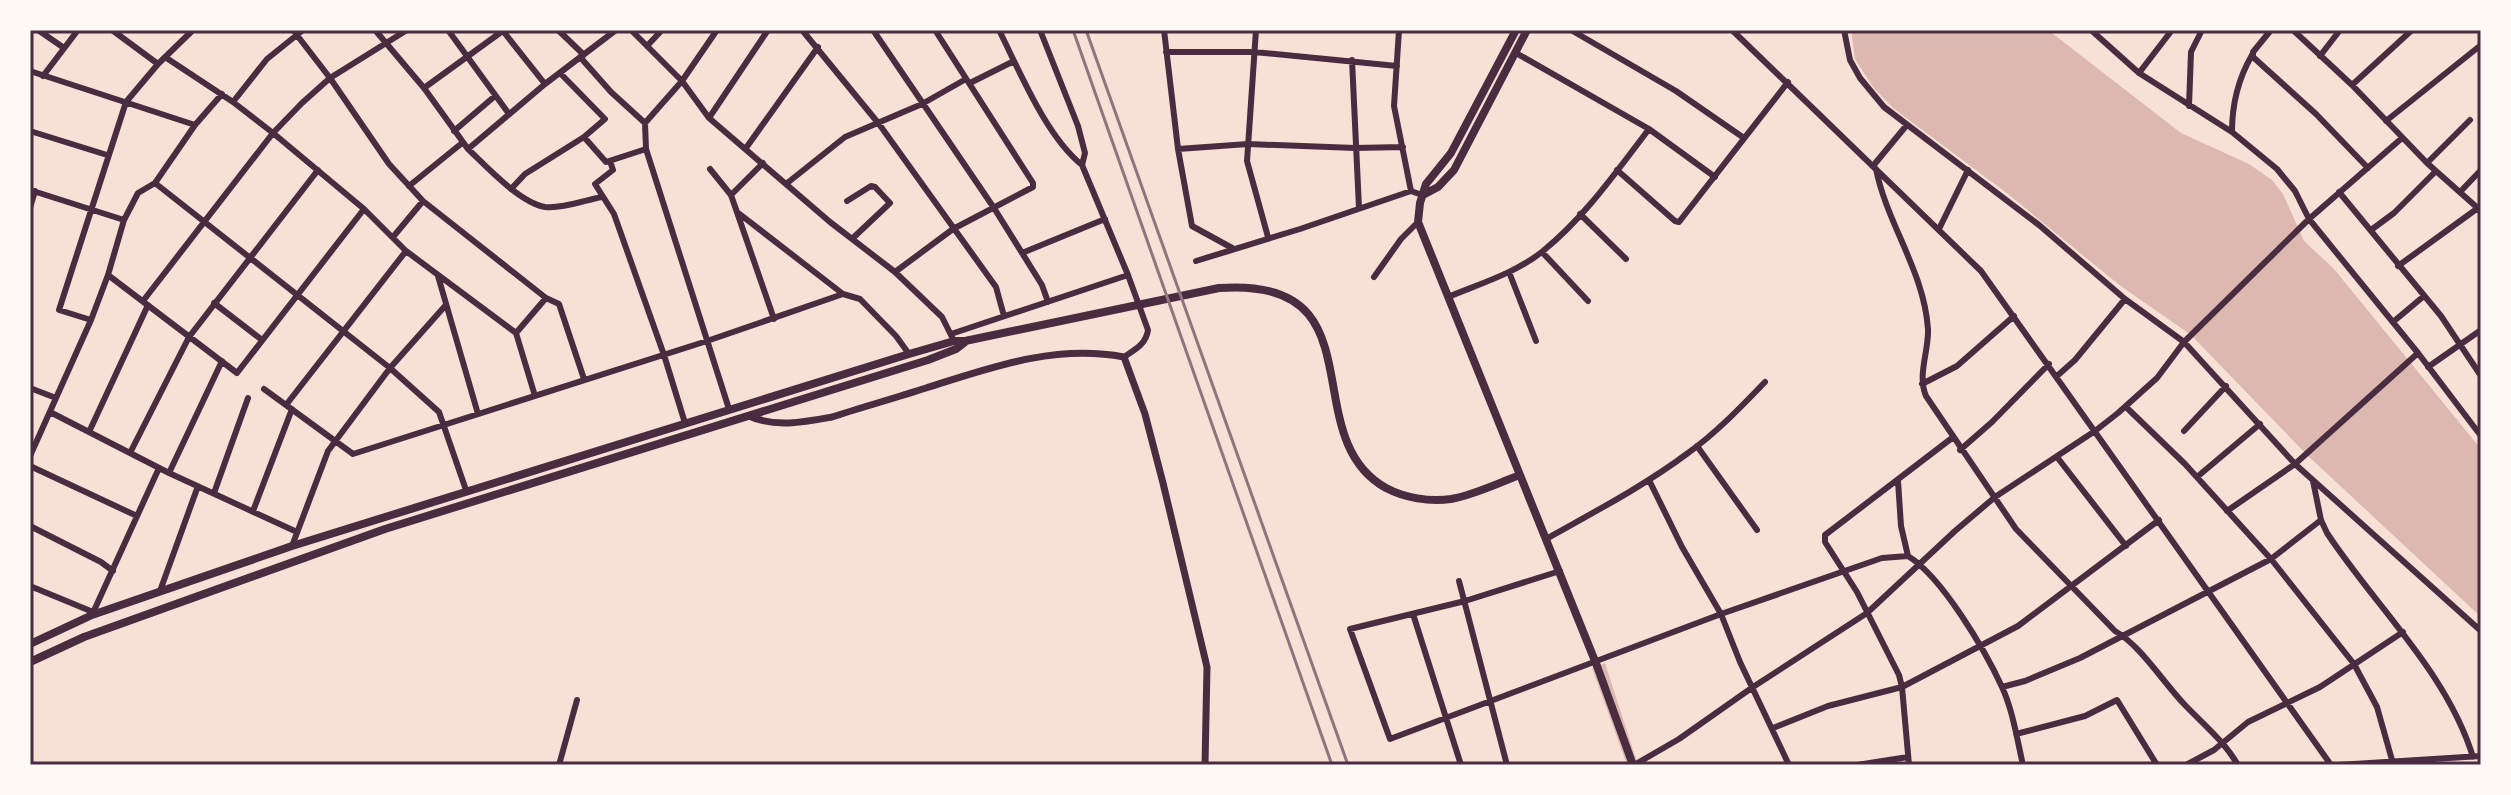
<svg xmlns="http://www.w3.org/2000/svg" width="2511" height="795" font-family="'Source Sans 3',sans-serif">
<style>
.water{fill:#dcb8b0}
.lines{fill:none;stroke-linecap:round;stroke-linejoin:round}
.minor{stroke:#4a2c40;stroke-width:6}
.tertiary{stroke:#4a2c40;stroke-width:7}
.secondary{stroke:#4a2c40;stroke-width:8}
.rail{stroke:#8f747c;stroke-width:3}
.neatline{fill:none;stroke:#4a2c40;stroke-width:3}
</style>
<rect width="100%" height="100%" fill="#f7e1d7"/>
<path class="water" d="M1851,30H2048L2181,133L2249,164L2272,180L2283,194L2304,241L2334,269L2481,449V617L2306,454L2191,335L2118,284L2008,194L1893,108L1873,87L1855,59Z
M1605,663L1638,765H1627L1592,668Z"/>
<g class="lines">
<path class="minor" d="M38,30L64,48
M112,30L158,64
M293,30L330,78L389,164L423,201L546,298L559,304L584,379
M375,30L424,88L468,149L545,84L616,30
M448,30L509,114
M558,30L584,55
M631,30L682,81L709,118L830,222L895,272L942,317L954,341
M717,30L682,81L645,123L646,149L729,409
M802,30L879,124L996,287L1004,316
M873,30L994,208L1042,285L1048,302
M999,30C1020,72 1046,136 1082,165L1128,275L1148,330C1146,344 1136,349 1124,357
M1040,30L1078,126L1085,153L1082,165
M1164,30L1178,149L1192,226L1234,249
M1256,30L1247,161L1268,237
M1399,30L1394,106L1411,191
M1571,30L1676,91L1744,138
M1732,30L1981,271L2331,765
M1844,30L1850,60L1860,78L1884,107L2039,225L2125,299L2184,342L2295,464L2481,631
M2091,30L2139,73L2232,132L2277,169L2295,191L2309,219L2418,353L2481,436
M2271,30L2253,52V57L2316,114L2368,168
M2293,30L2352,85L2427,163L2481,211
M503,31L545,84
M647,46L662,30
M1166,52H1254L1397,66
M1516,53L1649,129L1715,177
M2320,56L2340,30
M165,57L233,102L273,133L364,209L406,251L516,333L535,396
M580,57L611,92L645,123
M1352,60L1359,208
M30,71L195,125
M2139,73L2172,30
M43,76L78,30
M970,83L1014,61
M2352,85L2412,30
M424,88L504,30
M233,102L267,59L303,30
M2189,106L2191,52L2202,30
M709,118L768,30
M2386,121L2481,45
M30,131L107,155
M454,131L495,96
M2232,132C2232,105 2238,79 2252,55
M584,137L606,162L646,149
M746,148L818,47
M468,149C486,166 520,203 545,207C562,209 585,200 602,197
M1178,149L1248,144L1355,148L1403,147
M610,161L613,170L595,184L614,214L664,355L685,423
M763,163L731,195L774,319
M2427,163L2470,120
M1873,166L1906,126
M710,169L731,195
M1876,169C1887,224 1924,271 1928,329C1929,351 1917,375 1926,396L2016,529L2115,631C2140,645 2163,682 2184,704C2203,724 2224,741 2238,765
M1617,170L1675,221L1679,222L1788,82
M155,183L390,368L439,412L466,490
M786,184L845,137L922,104L966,79
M409,186L462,143
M511,189L525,174L584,137L605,119L560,73
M30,190L124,220
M2339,192L2441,316L2481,376
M2460,192L2481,170
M847,201L871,186L875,187L890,203L853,238
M30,208L35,191
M737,212L843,294L860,299L896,336L909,354
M1580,214L1626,259
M1939,229L1968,170
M2371,230L2394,213L2436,171
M393,237L423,201
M1542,252L1588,301
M1022,253L1105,219
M1196,261L1300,229L1411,191L1422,195
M2398,266L2478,208
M895,272L953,229L1033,187V183L935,30
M1509,272L1536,341
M108,275L237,373L364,209
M438,276L478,414
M1374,277L1401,239L1418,222
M1448,297C1479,284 1516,273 1543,251C1584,218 1617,171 1649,129
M143,301L273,133L302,103L330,78L407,30
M214,303L262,340
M91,320L59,310L126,102L158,64L193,30
M2393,322L2424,296
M516,333L546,298
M951,334L1128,275
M2428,367L2481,330
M2057,376L2075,360L2125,299
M1922,384L1957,366L2014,316
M30,388L56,398
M264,389L353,454L707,341L843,294
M286,405L406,251
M2126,407L2185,464L2271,559L2354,664L2377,707L2392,760
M50,412L169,473L297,532
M2184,431L2226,386
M89,432L148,305
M1697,446L1757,530
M1960,450L1992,422L2049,364
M130,453L189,337L318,170
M30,456L91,320L108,275L124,220L138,193L155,183L195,125L222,94
M2057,457L2126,546
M30,466L137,516
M169,473L222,361
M2197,477L2260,424
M1649,480L1682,547L1721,614L1740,662L1789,765
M1898,481L1901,526L1908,556C1942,577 1985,650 2002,687C2013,711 2017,739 2023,765
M2313,481L2321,520L2327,533C2375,606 2447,672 2473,757
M214,493L248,398
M253,511L292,409
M2227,511L2295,464L2418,353
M30,526L101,562L113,571
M1546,539C1594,512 1644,486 1688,453C1716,433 1741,407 1765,382
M292,546L328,451L390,368L445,306
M1560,571L1465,601L1350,629L1390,739L1721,614L1882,558L1908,556
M1459,581L1507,765
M30,586L93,612
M160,591L198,486
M1413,614L1461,765
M92,615L159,468
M2002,687L2025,681L2080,658L2271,559L2321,520
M1773,728L1828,706L1902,687L2018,626L2159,520
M2016,734L2085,716L2117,700L2157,765
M559,765L577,700
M1634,765L1679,739L1753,687L1867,613L1955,531L1995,497L2095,431L2118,413L2157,378L2184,342L2309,219L2402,138
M1857,765L1908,757
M1909,765L1902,687L1899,675L1857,592L1825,542V535L1952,438
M2186,765L2214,750L2248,722L2320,687L2403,632
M2338,765L2481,756"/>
<path class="tertiary" d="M749,416C775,428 805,422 832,417C863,407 895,398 926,388C992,367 1055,344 1124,357L1145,414L1163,483L1207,667L1205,765"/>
<path class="secondary" d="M1516,30L1451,153L1426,184L1420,203L1418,222L1597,666L1633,765
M1423,195L1438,187L1454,170L1527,30
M30,644L92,615L292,546L909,354L954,341H965L1219,288C1383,276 1293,436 1386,488C1405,498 1429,502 1451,499C1474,495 1498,483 1520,475
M30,662L84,637L385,529L928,360L956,349L965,342"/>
<path class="rail" d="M1073,30L1332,765
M1086,30L1348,765"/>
</g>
<rect width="2511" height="795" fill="none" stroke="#fffaf5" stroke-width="64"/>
<rect x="32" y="32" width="2447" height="731" class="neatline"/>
</svg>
